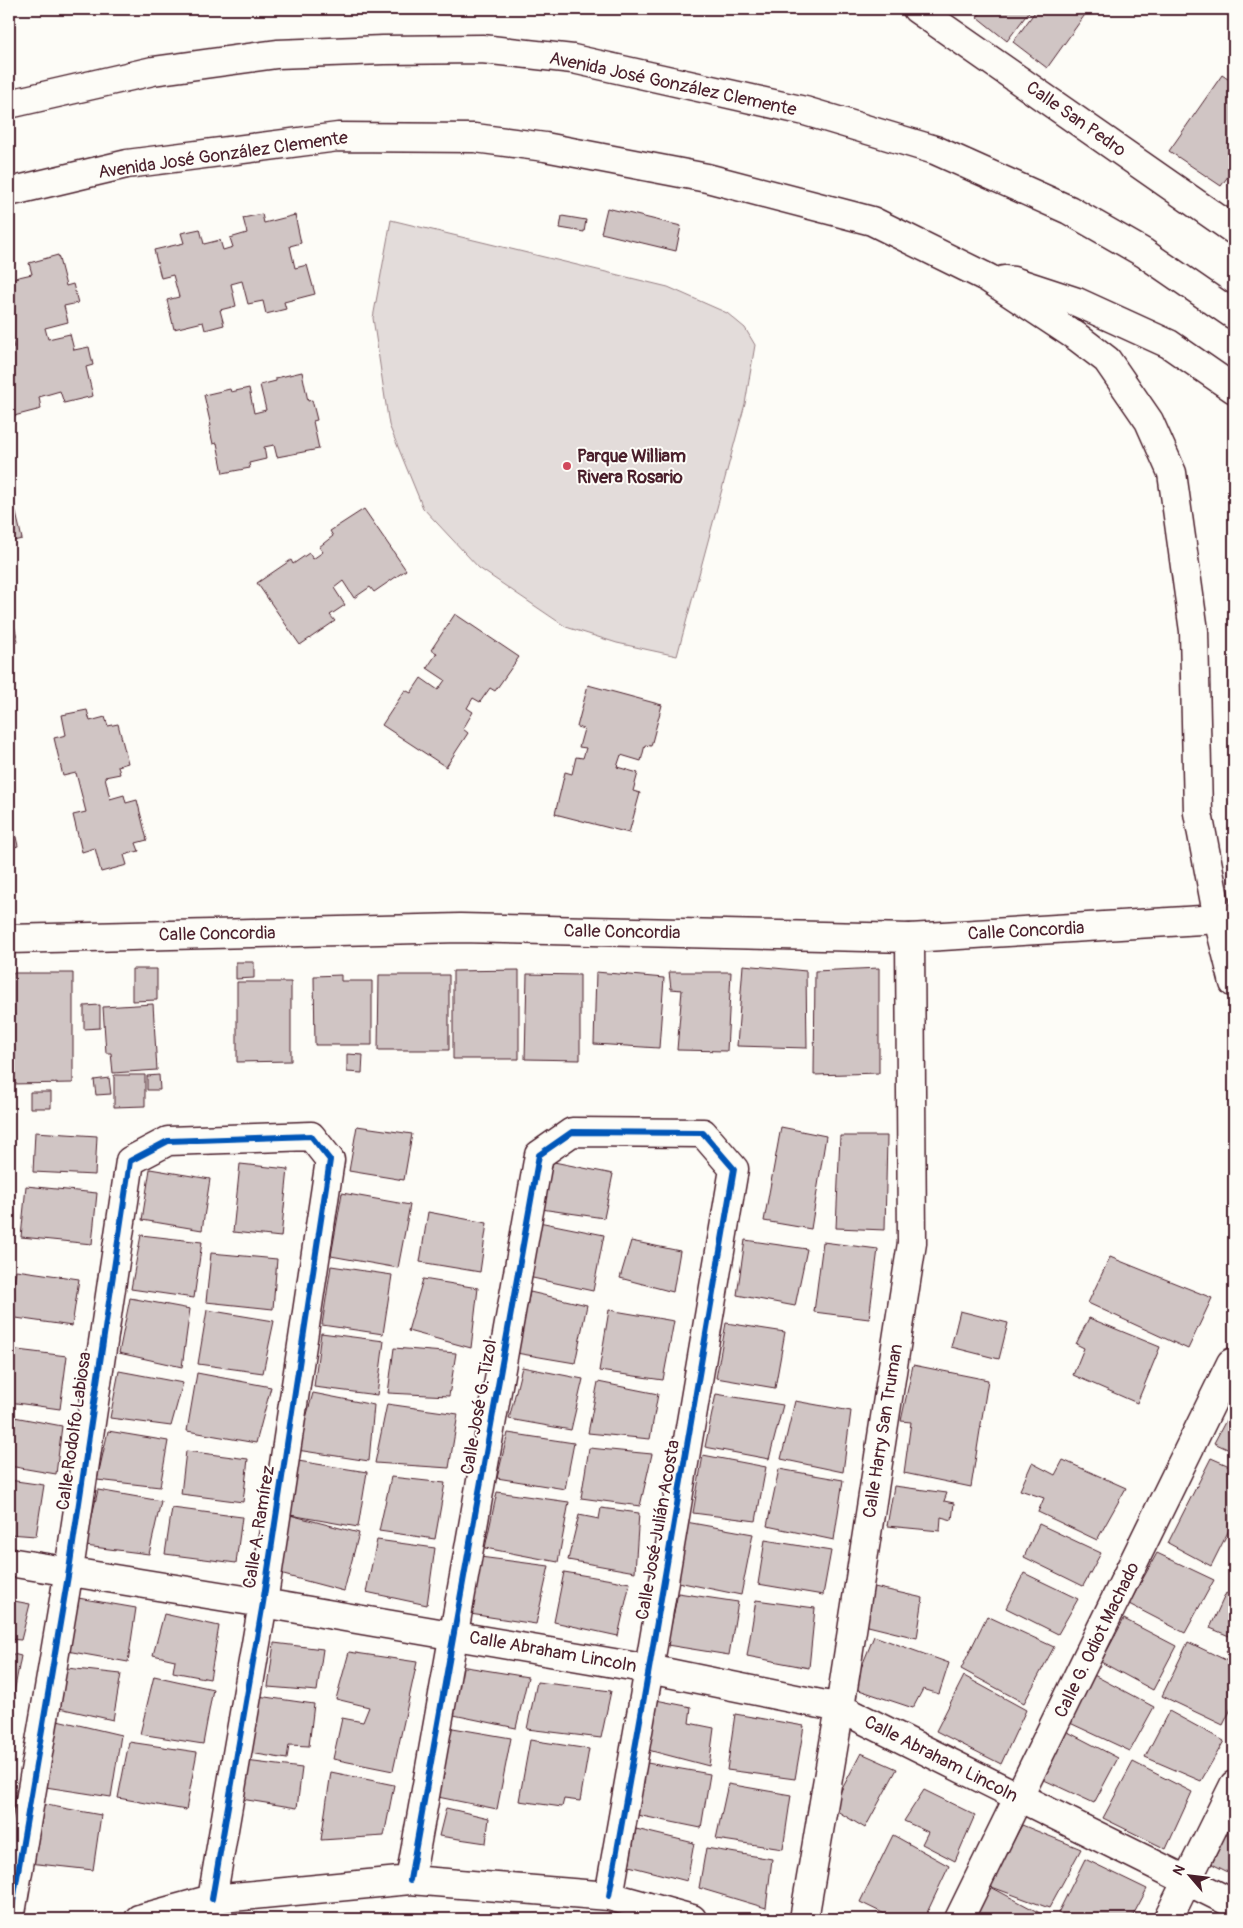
<svg xmlns="http://www.w3.org/2000/svg" width="1243" height="1928" font-family="Pangolin,sans-serif">
<style>
.green{fill:#e3dcda;stroke:#967e82}
.building{fill:#d0c5c4;stroke:#4a1f2b}
.lines{fill:none;stroke-linecap:round;stroke-linejoin:round}
.street-casing{stroke:#4a1f2b;stroke-width:31}
.secondary-casing{stroke:#4a1f2b;stroke-width:31}
.primary-casing{stroke:#4a1f2b;stroke-width:31}
.street{stroke:#fdfcf7;stroke-width:28}
.secondary{stroke:#fdfcf7;stroke-width:28}
.primary{stroke:#fdfcf7;stroke-width:28}
.cycleway-casing{stroke:#fdfcf7;stroke-width:9}
.cycleway{stroke:#0057b8;stroke-width:6}
.poi-dot{fill:#d1495b;stroke:#fdfcf7;stroke-width:2}
.labels{text-anchor:middle;dominant-baseline:central;stroke-width:4;stroke-linejoin:round;paint-order:stroke}
.street-label{font-size:18px;fill:#4a1f2b;stroke:#fdfcf7}
.poi-label{font-size:18px;font-weight:bold;fill:#4a1f2b;stroke:#fdfcf7;text-anchor:start}
</style>
<rect width="100%" height="100%" fill="#fdfcf7"/>
<filter id="ink" filterUnits="userSpaceOnUse"><feTurbulence type="fractalNoise" baseFrequency=".02" numOctaves="2"/><feDisplacementMap in="SourceGraphic" scale="10" xChannelSelector="R" yChannelSelector="G"/><feConvolveMatrix kernelMatrix="1 2 1 2 8 2 1 2 1" color-interpolation-filters="sRGB"/></filter>
<g filter="url(#ink)">
<path class="green" d="M391,220L668,287L727,313L745,328L755,345L745,404L677,656L617,643L566,627L479,568L423,508L389,425L373,318Z"/>
<path class="building" d="M984,9H1031L1007,41L977,17Z
M1037,9H1089L1047,68L1013,42Z
M1222,75L1234,83V168L1221,186L1169,151Z
M607,208L681,226L676,251L601,233Z
M262,214L264,223L295,215L301,243L290,246L295,268L307,265L315,294L284,302L286,309L266,314L263,301L248,304L242,281L231,284L236,306L220,310L224,325L205,330L203,322L174,329L167,300L179,297L173,275L161,278L154,250L184,243L181,233L200,229L204,244L220,240L223,250L233,247L230,238L247,233L243,218Z
M562,216L586,220L584,232L560,228Z
M58,255L66,286L73,284L78,303L64,306L68,322L45,328L48,339L70,334L74,350L89,347L93,365L86,367L93,396L64,403L60,391L39,397L41,409L14,416L9,397V348L14,347L11,337H9V274L10,279L32,274L29,263Z
M302,372L308,401L312,400L317,420L313,421L319,449L277,457L274,445L264,447L266,459L249,463L250,468L223,473L217,443L213,444L209,426H211L204,395L230,389L231,392L249,388L254,413L266,410L260,385L276,381V378Z
M14,504L22,539L9,542V505Z
M364,509L406,570L374,592L370,587L354,598L343,581L334,588L345,605L330,615L335,621L300,645L257,583L291,560L293,564L309,553L313,559L323,552L319,547L333,536L330,531Z
M9,605L18,641L9,643Z
M455,614L519,657L495,691L490,688L480,702L473,698L467,708L473,712L463,729L468,733L446,767L382,725L405,690L411,693L421,678L438,690L445,680L427,668L437,653L431,650Z
M588,685L662,705L651,746L645,745L641,761L621,755L617,767L638,773L633,791L640,793L629,833L555,814L565,772L572,774L576,757L583,758L586,748L579,747L584,729L577,727Z
M87,710L90,721L105,717L108,726L118,724L128,763L118,766L120,774L105,777L110,799L124,795L126,803L137,800L147,840L136,843L139,851L124,855L127,865L101,872L95,848L82,852L73,815L86,812L76,773L63,776L54,738L66,735L62,715Z
M9,807L18,846L9,849Z
M236,962H254V978L236,979Z
M743,965L806,971L807,1048L737,1046Z
M879,968V1073L814,1075L815,971Z
M132,969H157V1000L132,1001Z
M519,970V1059H453V971Z
M596,972L664,978L659,1048L594,1044Z
M669,972H731L727,1051L677,1050L682,990L671,989Z
M9,973H73V1083L9,1084Z
M527,974L580,975V1060L525,1059Z
M341,975V981H372V1045H315L314,976Z
M379,975H449V1050H378Z
M237,982H291V1061L237,1062Z
M153,1004L157,1070L113,1073L111,1053H106L103,1007Z
M100,1005V1028L84,1029V1006Z
M347,1054L363,1055L362,1073L347,1072Z
M114,1075H145V1106L114,1107Z
M159,1075L160,1090H147V1076Z
M109,1078L111,1094L96,1095L94,1080Z
M30,1092H51V1108H30Z
M357,1126L412,1134L404,1180L349,1171Z
M781,1127L826,1136L811,1229L764,1221Z
M35,1132L97,1136L95,1175L33,1172Z
M840,1136H887L885,1230L836,1228Z
M549,1161L613,1174L604,1218L541,1209Z
M240,1164L288,1169L281,1237L233,1232Z
M150,1169L210,1179L202,1230L142,1220Z
M26,1186L97,1193L92,1244L21,1237Z
M342,1193L410,1205L398,1268L331,1256Z
M428,1212L487,1223L480,1272L420,1262Z
M539,1222L604,1235L593,1291L528,1277Z
M141,1235L202,1242L194,1298L131,1289Z
M745,1240L807,1249L795,1306L737,1295Z
M631,1241L680,1251L673,1292L620,1278Z
M823,1242L878,1249L869,1319L814,1312Z
M211,1253L277,1259L273,1309L206,1302Z
M1110,1257L1212,1298L1188,1349L1088,1303Z
M331,1266L392,1275L383,1334L322,1325Z
M16,1270L79,1279L72,1326L9,1317Z
M423,1279L478,1288L471,1348L408,1331Z
M530,1292L587,1305L575,1363L516,1353Z
M130,1298L190,1309L182,1367L119,1353Z
M207,1310L274,1321L263,1373L198,1364Z
M609,1310L674,1321L663,1380L599,1371Z
M960,1311L1008,1323L999,1359L951,1347Z
M1089,1318L1160,1347L1137,1403L1073,1375L1084,1348L1076,1344Z
M726,1323L785,1332L775,1388L716,1378Z
M321,1333L384,1341L377,1395L314,1387Z
M394,1348L456,1353L449,1396L388,1393Z
M9,1349L67,1356L60,1409L9,1402Z
M913,1365L988,1380L971,1487L904,1473L911,1422L901,1421Z
M522,1367L583,1379L571,1430L509,1419Z
M119,1371L183,1383L171,1426L110,1418Z
M197,1373L271,1387L256,1443L187,1431Z
M598,1382L658,1394L650,1439L588,1433Z
M313,1393L374,1405L369,1461L297,1450Z
M716,1394L783,1405L769,1459L705,1447Z
M795,1401L851,1411L843,1472L781,1459Z
M387,1404L458,1414L449,1468L375,1463Z
M1234,1405V1452L1214,1443Z
M9,1416L62,1426L56,1474L9,1466Z
M108,1431L168,1441L160,1487L97,1480Z
M508,1433L574,1443L565,1489L497,1478Z
M589,1448L652,1454L640,1506L581,1498Z
M186,1451L248,1459L243,1502L181,1494Z
M703,1455L766,1467L756,1521L693,1513Z
M1211,1458L1234,1468V1520L1211,1566L1168,1543Z
M1063,1460L1126,1488L1097,1540L1038,1512L1044,1498L1020,1490L1032,1463L1055,1475Z
M298,1461L367,1472L358,1527L290,1515Z
M779,1469L843,1480L834,1540L767,1526Z
M391,1477L445,1483L435,1539L379,1531Z
M9,1480L44,1485L36,1536L9,1534Z
M894,1486L947,1493L944,1501L954,1503L952,1520L941,1517L940,1531L887,1526Z
M98,1490L161,1501L149,1554L85,1546Z
M497,1492L569,1502L558,1562L485,1548Z
M172,1508L242,1517L236,1563L165,1554Z
M601,1508L639,1513L635,1572L568,1560L579,1515L599,1519Z
M290,1515L359,1533L344,1591L276,1573Z
M686,1522L753,1534L741,1595L678,1582Z
M1039,1524L1101,1553L1083,1586L1024,1557Z
M377,1540L435,1548L427,1605L366,1592Z
M765,1540L831,1551L823,1595L758,1584Z
M1157,1553L1214,1580L1185,1633L1129,1604Z
M480,1557L549,1566L536,1624L470,1614Z
M564,1572L630,1583L618,1636L554,1622Z
M1024,1573L1078,1599L1058,1634L1006,1608Z
M870,1586L923,1598L917,1638L864,1625Z
M678,1593L738,1602L729,1655L667,1645Z
M1226,1593L1234,1597V1656L1226,1652L1234,1638L1210,1628Z
M78,1598L136,1608L128,1662L67,1651Z
M9,1600L30,1604L21,1640L9,1639Z
M756,1600L815,1608L809,1668L747,1656Z
M164,1614L219,1626L210,1679L173,1672L175,1660L153,1655Z
M987,1616L1054,1647L1024,1703L961,1669Z
M1124,1619L1176,1646L1153,1690L1101,1662Z
M874,1636L949,1663L939,1694L923,1689L913,1708L853,1688Z
M1188,1642L1234,1664V1703L1223,1725L1162,1696Z
M274,1643L323,1649L317,1691L268,1687Z
M349,1652L417,1662L393,1771L333,1759L342,1718L363,1722L369,1707L336,1699Z
M9,1653L21,1656L13,1698L9,1697Z
M460,1666L528,1677L516,1728L449,1714Z
M67,1668L121,1674L113,1720L59,1708Z
M1092,1674L1154,1707L1130,1751L1070,1723Z
M154,1676L213,1689L203,1744L140,1734Z
M964,1676L1026,1710L1001,1764L936,1731Z
M537,1682L611,1691L601,1738L527,1729Z
M258,1696L314,1704L309,1746L289,1745L287,1759L250,1753Z
M656,1700L691,1707L689,1723L714,1728L709,1766L648,1750Z
M1169,1711L1224,1741L1201,1781L1145,1757Z
M735,1714L804,1726L795,1779L727,1770Z
M53,1719L121,1735L111,1797L39,1786Z
M447,1727L511,1738L497,1809L433,1796Z
M1064,1730L1118,1758L1094,1803L1042,1779Z
M530,1740L589,1749L580,1801L564,1799L562,1807L519,1801Z
M129,1742L197,1752L186,1810L118,1798Z
M861,1753L897,1769L865,1828L832,1808Z
M246,1761L302,1768L297,1808L241,1799Z
M1133,1762L1192,1792L1166,1849L1103,1818Z
M647,1763L710,1774L701,1828L637,1815Z
M331,1772L394,1785L384,1836L321,1840Z
M728,1784L791,1795L783,1849L716,1839Z
M924,1790L975,1815L955,1861L922,1844L928,1832L904,1821Z
M41,1804L101,1815L93,1870L29,1863Z
M446,1808L489,1818L486,1843L439,1836Z
M1234,1817V1875L1212,1864Z
M1022,1825L1081,1849L1049,1908L989,1886Z
M636,1829L694,1843L687,1881L629,1866Z
M893,1835L949,1866L924,1919H895L860,1902Z
M706,1848L772,1859L766,1908L699,1888Z
M1085,1859L1147,1889L1131,1919H1070L1058,1913Z
M989,1886L1049,1918L974,1919Z
M1186,1913L1197,1919H1183Z"/>
<g class="lines">
<defs>
<path id="street" d="M917,9L1234,230
M9,1562L263,1603L649,1669L840,1708L1234,1904
M410,1880L539,1155L572,1132L703,1133L734,1169L649,1669L609,1896
M10,1919L69,1570L130,1161L168,1141L311,1136L330,1160L263,1603L212,1899
M139,1919L212,1899L410,1880L609,1896L692,1919
M804,1919L840,1708L912,1243L910,938
M959,1919L1231,1363L1234,1362
M1168,1919L1234,1785"/>
<path id="secondary" d="M9,939L460,928L910,938L1234,918"/>
<path id="primary" d="M9,104L153,71L277,54L383,50L482,49L573,59L805,111L935,150L1069,210L1144,253L1234,315
M9,192L127,164L338,137L475,138L545,147L707,178L872,221L988,278L1077,337L1107,360L1149,421L1172,473L1194,631L1198,813L1218,919L1234,983
M1004,280L1013,281L1077,302L1169,344L1234,389"/>
</defs>
<use href="#street" class="street-casing"/>
<use href="#secondary" class="secondary-casing"/>
<use href="#primary" class="primary-casing"/>
<use href="#street" class="street"/>
<use href="#secondary" class="secondary"/>
<use href="#primary" class="primary"/>
<defs>
<path id="cycleway" d="M410,1880L539,1155L572,1132L703,1133L734,1169L649,1669L609,1896
M10,1919L69,1570L130,1161L168,1141L311,1136L330,1160L263,1603L212,1899"/>
</defs>
<use href="#cycleway" class="cycleway-casing"/>
<use href="#cycleway" class="cycleway"/>
</g>
</g>
<circle class="poi-dot" cx="567" cy="466" r="5"/>
<g class="labels">
<g class="street-label">
<text transform="translate(673 84) rotate(12)">Avenida José González Clemente</text>
<text transform="translate(1076 119) rotate(35)">Calle San Pedro</text>
<text transform="translate(223 155) rotate(-8)">Avenida José González Clemente</text>
<text transform="translate(1026 931) rotate(-3)">Calle Concordia</text>
<text transform="translate(622 932) rotate(1)">Calle Concordia</text>
<text transform="translate(217 934) rotate(-1)">Calle Concordia</text>
<text transform="translate(479 1407) rotate(-80)">Calle José G. Tizol</text>
<text transform="translate(74 1431) rotate(-82)">Calle Rodolfo Labiosa</text>
<text transform="translate(883 1431) rotate(-81)">Calle Harry San Truman</text>
<text transform="translate(259 1527) rotate(-81)">Calle A. Ramírez</text>
<text transform="translate(658 1530) rotate(-80)">Calle José Julián Acosta</text>
<text transform="translate(1097 1640) rotate(-64)">Calle G. Odiot Machado</text>
<text transform="translate(553 1652) rotate(10)">Calle Abraham Lincoln</text>
<text transform="translate(941 1759) rotate(27)">Calle Abraham Lincoln</text>
</g>
<g class="poi-label">
<text x="577" y="456">Parque William<tspan x="577" dy="21">Rivera Rosario</tspan></text>
</g>
</g>
<rect width="1243" height="1928" fill="none" stroke="#fdfcf7" stroke-width="30"/>
<rect x="15" y="15" width="1213" height="1898" fill="none" stroke="#4a1f2b" stroke-width="2" filter="url(#ink)"/>
<g transform="translate(1190 1876) rotate(298)" stroke="#fdfcf7" stroke-width="4" paint-order="stroke">
<path d="M0-4L9 19L0 12L-9 19Z" fill="#4a1f2b"/>
<text y="-8" font-size="14" font-weight="bold" text-anchor="middle" fill="#4a1f2b">N</text>
</g>
</svg>
